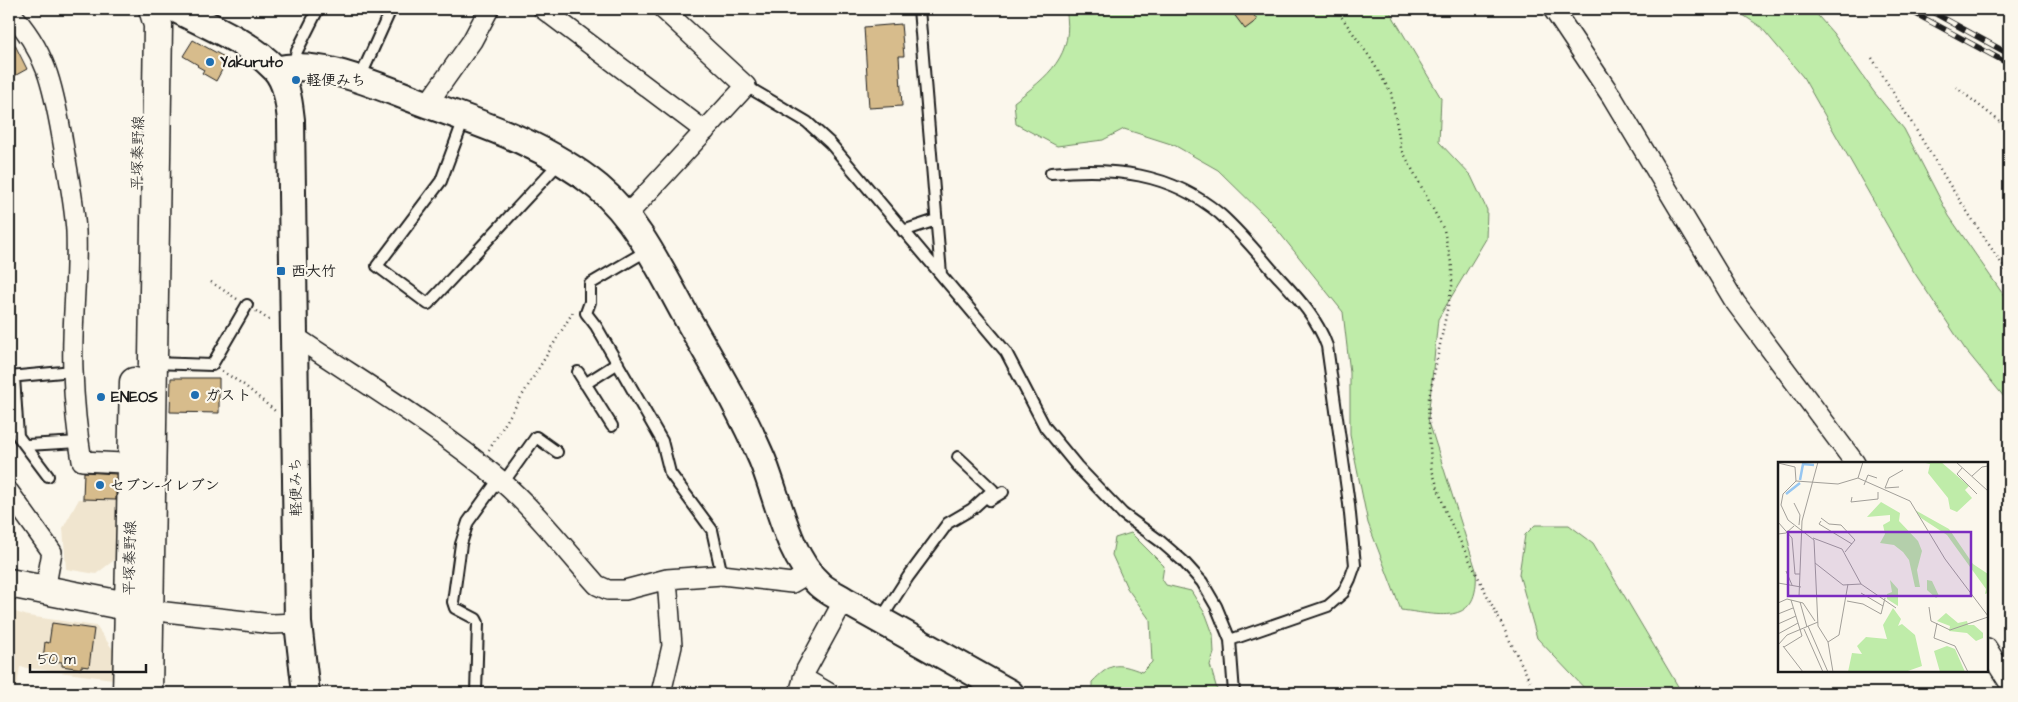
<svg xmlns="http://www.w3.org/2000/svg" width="2018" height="702" font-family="'Architects Daughter','Klee One',sans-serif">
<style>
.built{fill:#f0e5cf}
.green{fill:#bfeca9;stroke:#6e8462}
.building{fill:#d7bc8c;stroke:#1c1c1c}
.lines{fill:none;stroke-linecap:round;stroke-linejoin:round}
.lane-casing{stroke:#1c1c1c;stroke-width:14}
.street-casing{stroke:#1c1c1c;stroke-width:22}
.secondary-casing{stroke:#1c1c1c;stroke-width:30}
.primary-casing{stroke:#1c1c1c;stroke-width:31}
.path{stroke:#1c1c1c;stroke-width:2.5;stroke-dasharray:1 4;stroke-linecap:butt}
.lane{stroke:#fbf7ec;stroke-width:10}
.street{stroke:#fbf7ec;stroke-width:19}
.secondary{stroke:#fbf7ec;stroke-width:26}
.primary{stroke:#fbf7ec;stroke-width:28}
.rail-casing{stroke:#1c1c1c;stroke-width:5.5}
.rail{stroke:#fbf7ec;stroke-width:4;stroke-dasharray:11;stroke-linecap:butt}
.poi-dot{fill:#1f6fb2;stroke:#fbf7ec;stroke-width:2}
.labels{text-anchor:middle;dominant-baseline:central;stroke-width:4.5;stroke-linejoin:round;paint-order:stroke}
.poi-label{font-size:15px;font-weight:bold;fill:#1c1c1c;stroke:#fbf7ec;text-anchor:start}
.street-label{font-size:15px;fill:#1c1c1c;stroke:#fbf7ec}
.inset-river{fill:none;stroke:#96c6f1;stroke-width:2.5}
.inset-road{fill:none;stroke:#a29f99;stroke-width:1}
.view{fill:#7b2cbf;fill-opacity:0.15;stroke:#7b2cbf;stroke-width:2.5}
.inset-edge{fill:none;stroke:#1c1c1c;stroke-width:2.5}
</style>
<rect width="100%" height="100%" fill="#fbf7ec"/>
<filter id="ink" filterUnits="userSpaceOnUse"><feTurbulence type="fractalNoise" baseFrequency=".02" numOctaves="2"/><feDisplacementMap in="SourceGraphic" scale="10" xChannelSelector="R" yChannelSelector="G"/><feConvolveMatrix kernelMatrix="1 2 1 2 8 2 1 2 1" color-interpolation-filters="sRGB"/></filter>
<g filter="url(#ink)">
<path class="built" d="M83,470H117V558L96,574L66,569L63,528L79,499H82Z
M9,610L28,616L96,626L114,651L113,679L20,667L17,686H9Z"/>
<path class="green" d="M1066,9L1389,10L1441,98L1439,142L1471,176L1487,210L1486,239L1438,319L1428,419L1476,570C1480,627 1441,615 1401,610L1368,523L1350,435V373L1343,312L1270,221L1218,170L1174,145L1124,129L1103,140L1057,146L1016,124L1014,102C1048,76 1075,56 1066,9Z
M1734,9H1812L1833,33L1874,92L1904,129L1949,216L2009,303V403L1965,349L1912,269L1803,77L1761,27Z
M1535,525H1569L1593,543L1682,693H1589L1537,638L1519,574L1525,535Z
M1131,533L1164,566L1162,579L1166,585L1191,591L1206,615L1213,634L1214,653L1210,665L1218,693H1092V682C1111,663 1116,662 1142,672L1152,662L1150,620L1127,588L1112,555L1115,538Z"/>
<path class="building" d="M1230,9H1250L1257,20L1245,29Z
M901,24L904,56H899L902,106L869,108L864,27Z
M9,33L27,69L9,79Z
M193,40L228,59L216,81L202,73L204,70L197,66L198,65L183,56Z
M171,378H219V413L170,412Z
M84,472L116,474V500L83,499Z
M52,623L94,629L89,667L81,666V669L62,666V662L43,660L45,642L49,643Z"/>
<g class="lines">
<defs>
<path id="lane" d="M919,9L941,274
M293,66L297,51L318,9
M359,80L391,9
M746,86L807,122L830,143L1006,352L1045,427L1077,466L1123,514L1160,541L1183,561L1202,582L1216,606L1230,640L1234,693
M464,119L441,181L377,266L428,304L561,161
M1051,173C1112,167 1170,172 1220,214C1239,231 1256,251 1272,270C1294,294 1316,315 1327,346L1349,504L1355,565L1350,579L1343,593L1328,606L1230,640
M903,231L936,220
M648,250L590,284V302L586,313L596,326L662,441L670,473L712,530L722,575
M153,363L212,365L247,305
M578,372L612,426
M9,377L73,371
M14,377L18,436L48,476
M585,384L618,363
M27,445L79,442
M503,483L536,437L557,452
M987,497L990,500L1003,492
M881,619L908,577L948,523L972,509L993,490L958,457
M476,693L478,623L476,619L455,608L453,602L461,544L468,522L499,479"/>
<path id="street" d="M543,9L705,131
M1553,9L1612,97L1735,302L1855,463
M9,11C46,50 53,86 62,137C67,168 74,200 76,231C78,278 71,324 73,371C74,401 77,432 82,461L143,464
M430,105L433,96L472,41L489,9
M626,216L746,86L663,9
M293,335C362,382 435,425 499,479C535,510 565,549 597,585L608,590H625L667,579L722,575L792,583L809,573
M9,492L52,552L45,590
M148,610L272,624L298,623
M1987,648L2009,683
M803,678L829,693
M661,693L672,646L667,579
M799,693L806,670L844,600"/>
<path id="secondary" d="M176,9C208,26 250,42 275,69C287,82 289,103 291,120L298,623L306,693
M276,70C323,58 383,89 429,105C488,126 548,146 598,187C638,220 662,273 687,318C714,365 741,410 762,459C778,498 788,556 819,584C826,591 836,595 844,600L1010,693"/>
<path id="primary" d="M9,583L147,610
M127,693L134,382
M148,693L158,25L153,9"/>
</defs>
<use href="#lane" class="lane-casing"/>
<use href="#street" class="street-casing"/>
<use href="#secondary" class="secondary-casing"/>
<use href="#primary" class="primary-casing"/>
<path class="path" d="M1336,9L1371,59L1391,93L1401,148L1444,230L1452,267V286L1428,403L1431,467L1446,513L1536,693
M1872,58L1951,187L2009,275
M1956,87L2009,129
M211,282L237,299
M256,311L272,322
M222,371L244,385L275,411
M489,450L573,312
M85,693L88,688L93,693"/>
<use href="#lane" class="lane"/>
<use href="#street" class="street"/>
<use href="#secondary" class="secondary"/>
<use href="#primary" class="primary"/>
<defs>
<path id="rail" d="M1907,9L2009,64
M1927,9L2009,54"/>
</defs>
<use href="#rail" class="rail-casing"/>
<use href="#rail" class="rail"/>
</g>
</g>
<g class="poi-dot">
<circle cx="210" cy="62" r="5"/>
<circle cx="296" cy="80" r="5"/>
<rect x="276" y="266" width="10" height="10" rx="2.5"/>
<circle cx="195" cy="395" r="5"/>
<circle cx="101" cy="397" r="5"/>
<circle cx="100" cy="485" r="5"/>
</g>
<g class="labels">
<g class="poi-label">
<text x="220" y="62">Yakuruto</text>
<text x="306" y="80">軽便みち</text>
<text x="291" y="271">西大竹</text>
<text x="205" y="395">ガスト</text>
<text x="111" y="397">ENEOS</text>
<text x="110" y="485">セブン-イレブン</text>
</g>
<g class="street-label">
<text transform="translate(138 153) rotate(-89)">平塚秦野線</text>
<text transform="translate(296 487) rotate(-91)">軽便みち</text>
<text transform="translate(130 558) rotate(-89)">平塚秦野線</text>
</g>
</g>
<g transform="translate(1778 462)">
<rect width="210" height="210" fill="#fbf7ec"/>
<path d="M143,0H163L191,24L187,28L194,36L179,50L172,47L170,36L150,11L152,2ZM103,40L122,51L121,59L140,79L144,89L139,108L142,125H137L131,98L125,90L116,83L102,81L107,72L105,63L112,59V53L89,55ZM137,48L171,67L195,102L210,112V131L207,132L208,127L169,73L143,56ZM112,118L120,127V144L109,137V132L114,130ZM149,118L154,119L161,134L158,136L149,128ZM115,146L123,157L120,164L124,162L137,173L144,204L127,210H70L74,191L84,192L79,184L88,175L109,177L105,163ZM168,151L180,161L189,159L190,163H196L205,171V176L198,179L189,171L171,169L172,164L159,159ZM169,184L177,187L187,210H162L156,189Z" fill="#bfeca9"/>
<path class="inset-river" d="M22,18L25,2L36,3M8,32L22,21"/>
<path class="inset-road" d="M178,0L210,29M0,1L17,5L18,19M184,6L179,12L199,32M194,14L204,5L210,4M80,16L85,0M18,19L60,22L80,16L132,39L167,97L210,154M18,19L5,32L3,43L10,58L36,78L40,164L50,180L55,210M86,23L90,13L99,16M121,25L107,26L111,16L125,8M74,35L73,40L100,37V30M16,41L22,53L21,63M43,56L51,62L63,63L77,78L67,90M43,59L41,62L74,82M0,60L14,76L17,112H22M0,72L8,71L16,64M35,76L64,87L83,122L118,146M37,101L65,123L83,122M8,109L14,123M0,121L23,125M83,131L105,144M21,135L24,59L40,0M69,139L85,142L103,152L107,136M22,140L29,165M0,141L9,137L25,141L37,159M151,145L153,159L172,168L210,155M0,152L15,146M159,161L156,176L177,184L190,210M0,162L18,154M30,164L50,210M26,167L45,210M0,172L20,161M50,180L61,173L70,122M0,183L9,173L40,160M5,184L25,210M6,185L24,174L13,138"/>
<path class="view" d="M10,70H193V134H10Z"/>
<rect width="210" height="210" class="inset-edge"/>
</g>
<rect width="2018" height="702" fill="none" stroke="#fbf7ec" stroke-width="30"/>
<rect x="15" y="15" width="1988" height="672" fill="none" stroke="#1c1c1c" stroke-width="2" filter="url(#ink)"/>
<path d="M30 664v8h116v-8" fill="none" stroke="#1c1c1c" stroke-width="2.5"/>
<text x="38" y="664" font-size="15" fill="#1c1c1c" stroke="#fbf7ec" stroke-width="4" paint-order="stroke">50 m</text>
</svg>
